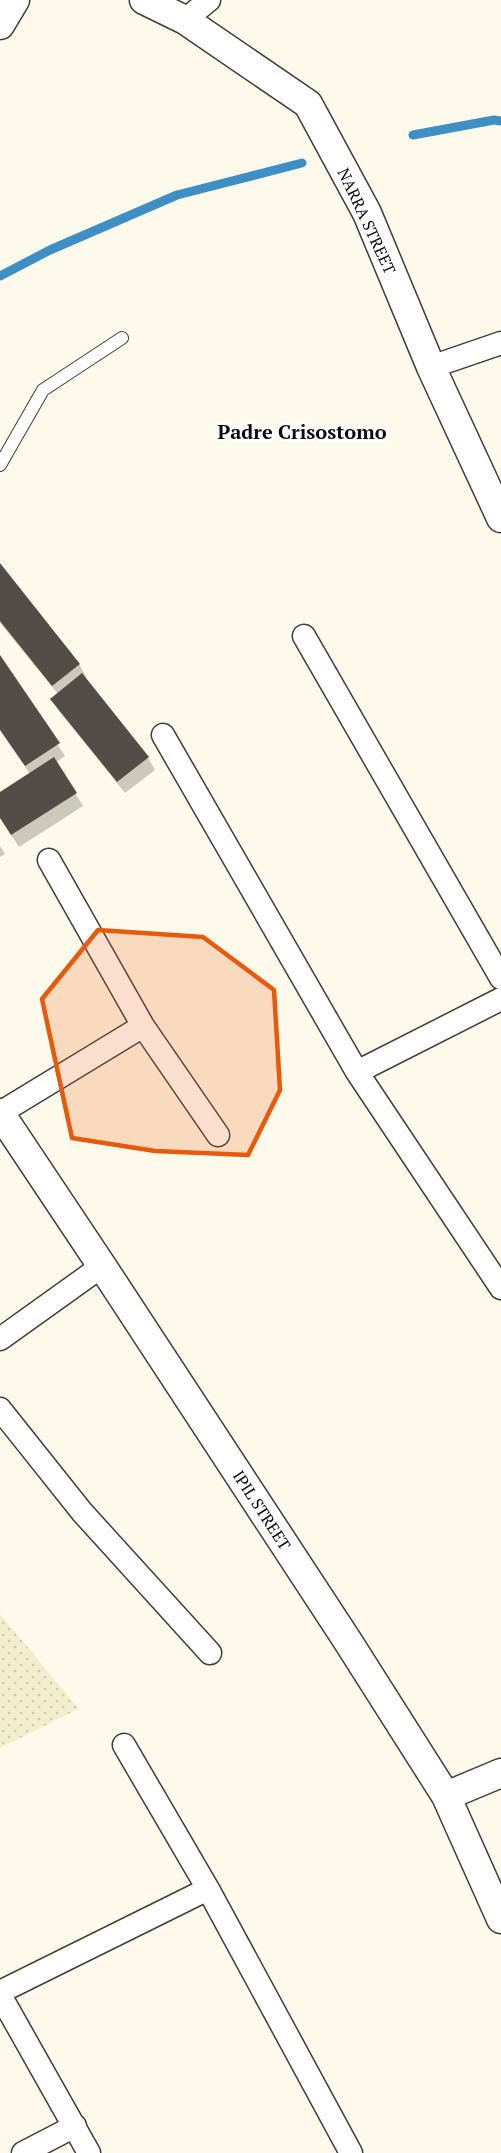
<svg xmlns="http://www.w3.org/2000/svg" width="501" height="2153" font-family="'PT Serif',serif">
<style>
.farmland{fill:url(#farmland-dots)}
.shadow{fill:#0003}
.lines{fill:none;stroke-linecap:round;stroke-linejoin:round}
.stream{stroke:#3e90c4;stroke-width:9}
.building{fill:#534d48}
.service-casing{stroke:#3e3e3e;stroke-width:14}
.minor-casing{stroke:#3e3e3e;stroke-width:25}
.tertiary-casing{stroke:#3e3e3e;stroke-width:31}
.service{stroke:#fff;stroke-width:12}
.minor{stroke:#fff;stroke-width:22}
.tertiary{stroke:#fff;stroke-width:28}
.marked{fill:#e8590c;fill-opacity:0.2;stroke:#e8590c;stroke-width:4.5;stroke-linejoin:round}
.labels{text-anchor:middle;dominant-baseline:central;stroke-width:6;stroke-linejoin:round;paint-order:stroke}
.street-label{font-size:16px;fill:#0b0b0b;stroke:#fff}
.quarter-label{font-size:20px;font-weight:bold;fill:#0b0b0b;stroke:#fff}
</style>
<defs>
<pattern id="farmland-dots" width="8" height="8" patternUnits="userSpaceOnUse" patternTransform="scale(1.5)"><rect width="8" height="8" fill="#f2eecd"/><path d="M2 2h.1M6 6h.1" fill="none" stroke="#cecbaf" stroke-width="1.8" stroke-linecap="round"/></pattern>
</defs>
<rect width="100%" height="100%" fill="#fefaeb"/>
<path class="farmland" d="M0,1614L79,1709L0,1748Z"/>
<path class="shadow" d="M0,566L79,664L86,677L84,678L148,758L155,770L125,793L59,711L52,699L58,694L0,623Z
M0,658L65,756L56,762L83,806L19,847L0,817V793L30,774L0,729Z
M0,846L5,854L0,857Z"/>
<g class="lines">
<path class="stream" d="M413,135L494,120L501,121
M0,276L50,250L177,195L302,163"/>
</g>
<path class="building" d="M0,563L80,664L52,686L0,621Z
M0,655L60,743L25,766L0,730Z
M82,673L149,757L117,782L50,699Z
M54,757L77,793L11,835L0,818V792Z"/>
<g class="lines">
<defs>
<path id="service" d="M0,465L43,390L122,338"/>
<path id="minor" d="M185,20L209,0
M431,367L501,343
M304,636L501,978
M163,735L357,1072L501,1288
M49,860L143,1026L218,1135
M357,1072L501,999
M0,1113L143,1026
M0,1339L102,1266
M0,1409L82,1512L210,1653
M124,1745L208,1889L351,2153
M0,1992L208,1889
M0,1995L89,2153
M23,2153L75,2126"/>
<path id="tertiary" d="M144,0L185,20L308,104L367,213L431,367L501,518
M0,25L15,0
M0,1113L102,1266L347,1640L446,1796L501,1919
M446,1796L501,1773"/>
</defs>
<use href="#service" class="service-casing"/>
<use href="#minor" class="minor-casing"/>
<use href="#tertiary" class="tertiary-casing"/>
<use href="#service" class="service"/>
<use href="#minor" class="minor"/>
<use href="#tertiary" class="tertiary"/>
</g>
<path class="marked" d="M98,930L203,937L274,990L280,1090L248,1155L155,1151L72,1138L42,999Z"/>
<g class="labels">
<g class="street-label">
<text transform="translate(367 221) rotate(65)">NARRA STREET</text>
<text transform="translate(262 1510) rotate(57)">IPIL STREET</text>
</g>
<g class="quarter-label">
<text x="302" y="431">Padre Crisostomo</text>
</g>
</g>
</svg>
